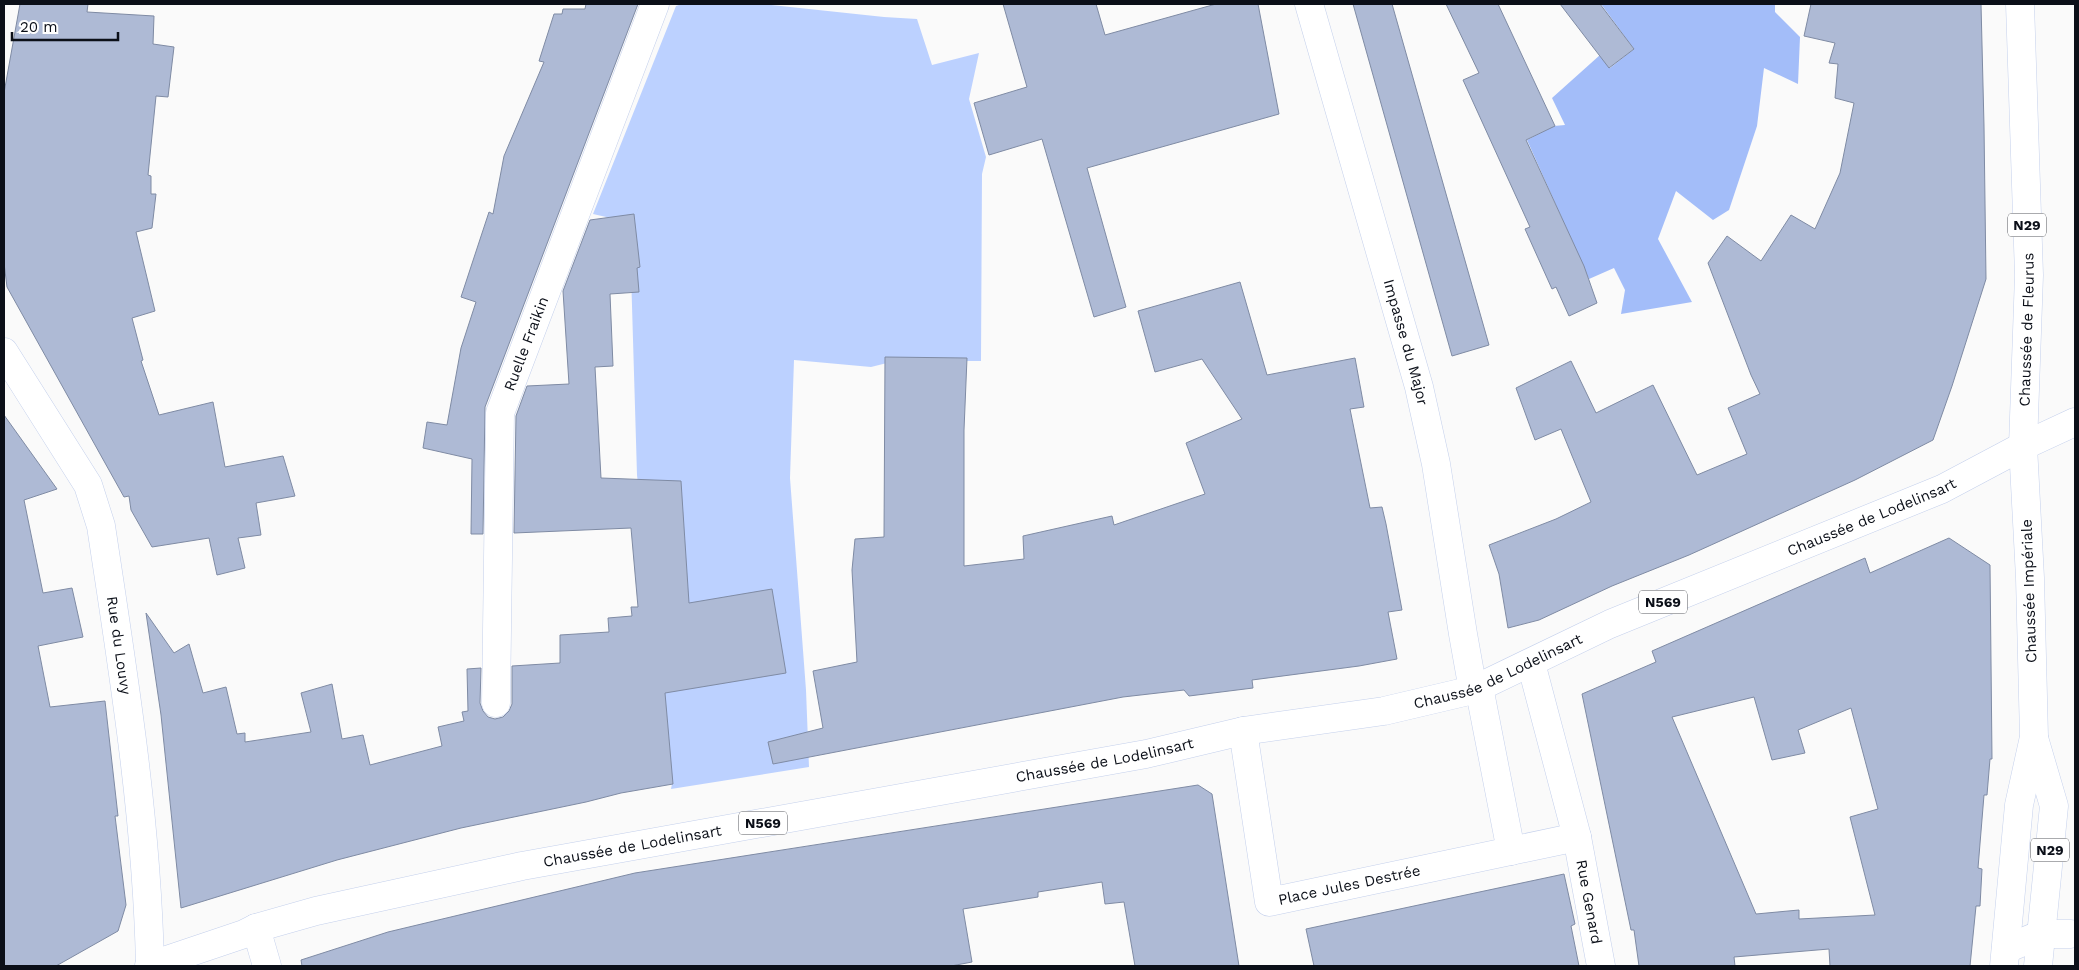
<svg xmlns="http://www.w3.org/2000/svg" width="2079" height="970" font-family="'Work Sans',sans-serif">
<style>
.green{fill:#bcd1ff}
.forest{fill:#a3bdf9}
.building{fill:#aebad5;stroke:#7f8ba4;fill-rule:evenodd}
.lines{fill:none;stroke-linecap:round;stroke-linejoin:round}
.minor-casing{stroke:#c4d0ec;stroke-width:29}
.major-casing{stroke:#c4d0ec;stroke-width:29}
.minor{stroke:#fff;stroke-width:28}
.major{stroke:#fff;stroke-width:28}
.labels{text-anchor:middle;dominant-baseline:central;stroke-width:4;stroke-linejoin:round;paint-order:stroke}
.shield{fill:#fff;stroke:#54575d;stroke-width:1}
.shield-label{font-size:14px;font-weight:bold;fill:#0b0f18}
.street-label{font-size:15px;fill:#0b0f18;stroke:#fff}
</style>
<rect width="100%" height="100%" fill="#fafafa"/>
<path class="green" d="M682,4H762L884,17L917,19L932,65L979,53L969,99L986,157L982,174L981,361H895L871,367L794,360L790,478L806,690L809,767L671,789L672,784L637,475L631,272L633,223L593,214L676,6Z"/>
<path class="forest" d="M1601,4H1775V12L1800,37L1798,84L1764,68L1757,126L1729,210L1713,220L1676,191L1658,239L1692,302L1621,314L1625,290L1614,268L1589,279L1527,140L1554,126L1565,125L1552,98L1600,55L1610,68L1634,49Z"/>
<path class="building" d="M20,4H88L87,12L154,16L153,44L174,47L168,97L156,96L148,175L151,176V194H156L152,228L136,232L155,311L132,318L143,360L141,361L159,415L213,402L225,467L283,456L295,496L256,503L261,535L238,538L245,568L217,575L209,538L152,547L131,510L129,496L124,497L7,287L4,263V93Z
M586,4H638L485,407L483,534H471L472,459L423,448L427,422L447,425L461,348L476,302L461,297L489,212L493,214L504,156L544,62L539,61L554,14H562L563,9H585Z
M1003,4H1096L1105,35L1216,4H1258L1279,114L1087,168L1126,307L1094,317L1042,139L989,155L974,103L1027,87Z
M1353,4H1392L1489,345L1452,356Z
M1446,4H1498L1555,126L1526,140L1584,266L1597,303L1569,316L1556,287L1552,289L1525,229L1530,227L1463,80L1479,73Z
M1560,4H1600L1634,49L1609,68Z
M1811,4H1981L1984,126L1986,279L1952,386L1933,440L1855,480L1689,555L1612,586L1539,620L1508,628L1499,574L1489,545L1556,519L1591,502L1561,429L1535,440L1516,388L1571,361L1596,413L1653,385L1697,475L1747,454L1728,408L1760,394L1751,375L1708,263L1727,236L1761,261L1791,215L1815,229L1840,173L1854,103L1835,98L1838,64L1829,63L1835,43L1804,36Z
M634,214L640,267L637,268L639,292L610,294L613,366L595,367L601,478L681,481L689,603L772,589L786,673L665,693L673,784L621,793L586,802L461,828L337,860L181,908L161,715L146,613L174,653L189,644L203,693L226,687L237,734L245,733V742L311,732L301,693L332,684L342,739L363,735L370,765L442,746L438,727L464,721L462,712L468,711L467,669L481,668L480,703L483,711L488,717L495,719L503,717L509,711L512,704V666L560,663V635L609,632L608,618L632,616L631,607H638L631,528L514,533L516,416L527,386L569,384L563,291L590,220Z
M1240,282L1267,375L1355,358L1364,407L1350,409L1370,508L1382,507L1386,524L1402,610L1388,612L1397,659L1359,666L1252,680L1253,688L1189,696L1184,690L1123,697L773,764L768,742L823,728L813,671L857,662L852,570L855,539L884,537L885,357L967,358L964,430V566L1024,559L1023,536L1112,516L1114,525L1205,494L1186,443L1242,419L1202,359L1155,372L1138,311Z
M4,415L57,489L24,500L43,593L72,588L83,637L38,646L50,707L105,701L118,816H115L126,905L118,931L56,966H4Z
M1949,538L1990,565L1992,759H1990L1987,795H1984L1978,868L1982,869L1980,906H1976L1970,966H1830L1829,949L1734,957L1735,966H1639L1634,930H1631L1582,694L1656,662L1652,651L1865,558L1870,573ZM1754,697L1772,760L1805,753L1798,730L1851,708L1878,809L1850,817L1875,915L1799,919V910L1756,914L1672,717Z
M1198,785L1212,794L1239,966H1135L1124,902L1105,904L1102,882L1038,892V897L963,909L972,962L951,966H302L301,960L388,932L635,873Z
M1564,874L1575,924L1571,926L1579,966H1314L1306,929Z"/>
<g class="lines">
<defs>
<g id="minor">
<path id="s1" d="M1309,4L1419,387L1436,464L1463,634L1473,690"/>
<path id="s2" d="M4,352L88,485L101,526C123,671 147,818 150,966"/>
<path id="s3" d="M1531,663L1577,837L1601,966"/>
<path d="M1479,687L1511,851"/>
<path id="s4" d="M496,703L500,413L655,4"/>
<path id="s5" d="M1243,731L1269,902L1577,837"/>
<path d="M256,928L267,966"/>
<path d="M2006,949L2042,934H2071"/>
</g>
<g id="major">
<path d="M2034,738L2054,806L2038,966"/>
<path id="s6" d="M149,966L244,934L256,928L316,911L522,866L1146,754L1243,731L1384,711L1473,690L1610,624L1942,489L2023,446L2075,422"/>
<path id="s7" d="M2004,966L2019,805L2034,737L2030,578L2023,446L2029,275L2020,4"/>
</g>
</defs>
<use href="#minor" class="minor-casing"/>
<use href="#major" class="major-casing"/>
<use href="#minor" class="minor"/>
<use href="#major" class="major"/>
</g>
<g class="labels">
<g class="shield">
<rect x="2008" y="213.5" width="38" height="23" rx="4"/>
<rect x="1639" y="590.5" width="48" height="23" rx="4"/>
<rect x="739" y="811.5" width="48" height="23" rx="4"/>
<rect x="2031" y="838.5" width="38" height="23" rx="4"/>
</g>
<g class="shield-label">
<text x="2027" y="225">N29</text>
<text x="1663" y="602">N569</text>
<text x="763" y="823">N569</text>
<text x="2050" y="850">N29</text>
</g>
<g class="street-label">
<text stroke="none"><textPath href="#s7" startOffset="639">Chaussée de Fleurus</textPath></text>
<text stroke="none"><textPath href="#s1" startOffset="352">Impasse du Major</textPath></text>
<text stroke="none"><textPath href="#s4" startOffset="364">Ruelle Fraikin</textPath></text>
<text stroke="none"><textPath href="#s6" startOffset="1789">Chaussée de Lodelinsart</textPath></text>
<text transform="translate(2029 591) rotate(-92)">Chaussée Impériale</text>
<text stroke="none"><textPath href="#s2" startOffset="321">Rue du Louvy</textPath></text>
<text stroke="none"><textPath href="#s6" startOffset="1384">Chaussée de Lodelinsart</textPath></text>
<text stroke="none"><textPath href="#s6" startOffset="979">Chaussée de Lodelinsart</textPath></text>
<text stroke="none"><textPath href="#s6" startOffset="499">Chaussée de Lodelinsart</textPath></text>
<text stroke="none"><textPath href="#s5" startOffset="255">Place Jules Destrée</textPath></text>
<text stroke="none"><textPath href="#s3" startOffset="246">Rue Genard</textPath></text>
</g>
</g>
<rect width="2079" height="970" fill="none" stroke="#0b0f18" stroke-width="10"/>
<path d="M12 32v8h106v-8" fill="none" stroke="#0b0f18" stroke-width="2.5"/>
<text x="20" y="32" font-size="15" fill="#0b0f18" stroke="#ffffff" stroke-width="4" paint-order="stroke">20 m</text>
</svg>
